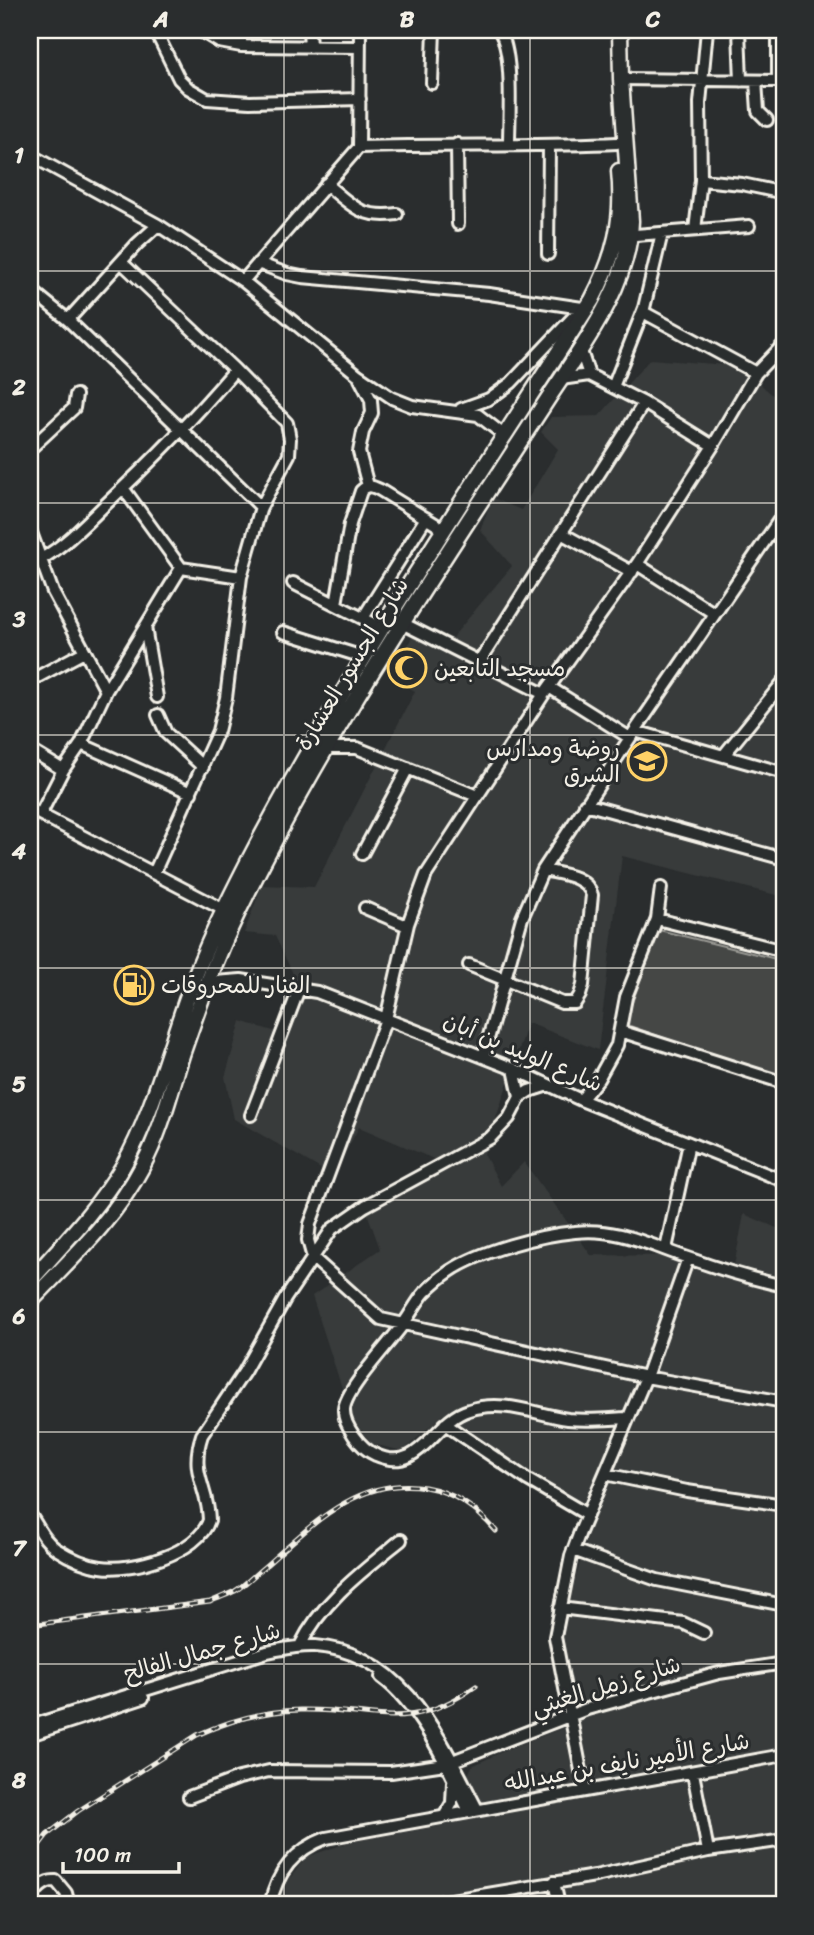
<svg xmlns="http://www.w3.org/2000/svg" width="814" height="1935" font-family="Sriracha,'Playpen Sans Arabic',sans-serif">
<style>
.built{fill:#373a3a}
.green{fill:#444645;stroke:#9c9c96;stroke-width:2}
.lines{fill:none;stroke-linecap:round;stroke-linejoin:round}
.minor-casing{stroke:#f4f1e8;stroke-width:16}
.major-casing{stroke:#f4f1e8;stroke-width:19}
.minor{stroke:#2a2d2e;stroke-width:10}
.major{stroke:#2a2d2e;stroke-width:14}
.rail-casing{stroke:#f4f1e8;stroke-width:5}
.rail{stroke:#2a2d2e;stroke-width:2.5;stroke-dasharray:8;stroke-linecap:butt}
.grid{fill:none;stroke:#f4f1e8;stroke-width:2;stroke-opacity:0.55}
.labels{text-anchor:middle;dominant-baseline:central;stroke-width:6;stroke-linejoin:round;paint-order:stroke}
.street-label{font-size:23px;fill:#f4f1e8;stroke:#2a2d2e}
.poi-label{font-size:23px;fill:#f4f1e8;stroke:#2a2d2e;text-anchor:start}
.neatline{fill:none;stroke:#f4f1e8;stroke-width:2.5}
.grid-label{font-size:23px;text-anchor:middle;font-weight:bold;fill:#f4f1e8}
</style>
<rect width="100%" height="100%" fill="#2a2d2e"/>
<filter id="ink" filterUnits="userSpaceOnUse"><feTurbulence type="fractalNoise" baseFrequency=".0143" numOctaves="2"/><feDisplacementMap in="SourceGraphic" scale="14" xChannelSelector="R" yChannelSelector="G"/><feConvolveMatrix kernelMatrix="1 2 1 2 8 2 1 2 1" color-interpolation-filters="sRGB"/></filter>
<g filter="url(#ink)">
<path class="built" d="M650,359L740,366L784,405V897L622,856L598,1050L528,1023L484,1154L501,1186L524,1162L591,1255L677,1256L733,1271L744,1214L784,1231V1905H275L287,1882L306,1857L353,1841L445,1825L472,1766L499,1753L578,1722L561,1628L594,1514L444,1414L403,1451L372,1444L352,1419L312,1296L380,1249L366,1210L452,1167L359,1127L333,1176L234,1119L225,1077L241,1021L286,1035L301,991L275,936L244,933L262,885L314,887L415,691L388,676L416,631L446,645L512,566L480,530L493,498L521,510L558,449L541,432L551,417L599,416Z"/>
<path class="green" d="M659,930L784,961V1080L624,1024Z"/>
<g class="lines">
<defs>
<path id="minor" d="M155,30L179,79L188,88L207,99L250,102L360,99
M199,30L219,42L241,46L359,47
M309,30L310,47
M499,30C514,52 509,116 509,144
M739,30L741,81
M778,30V81
M241,46V30
M621,79L784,81
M756,81L758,111L767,120
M432,83L434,30
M457,144L458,224
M359,147C445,144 531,147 617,143
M30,151L34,157L158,225
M701,180L742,184L784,193
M326,184C352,206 362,219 397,214
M695,230L701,180L700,103L707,30
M623,236L749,226
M548,254L549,146
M121,262L235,370L287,423L290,439L289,455L261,507L241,577L226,698L218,731L154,873
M258,263L287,274L302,277L489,294L582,308
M243,281L359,147L360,30
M30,289L68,320L261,507
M643,312L756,373
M68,320L137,244L158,225L243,281L357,374L392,398L412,406L478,415L505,436
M784,344L756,373L713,446L637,564L544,694L426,875L408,924L386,1019L310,1224L308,1240L313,1258L381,1319L646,1377L784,1402
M580,348L589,375
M360,379L371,400L372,413L363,432L359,452L368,486
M561,379L589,375L644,403L713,446
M613,387L644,308L662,233
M461,409L489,399L511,383L581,309
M30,449L74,408L76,395
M123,488L181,568L241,577
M30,530L53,592L106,691
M561,533L632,572
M637,564L715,614
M30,565C60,551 81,528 105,505C151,462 194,418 235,370
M293,583L382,628
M336,604L350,524L361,491C368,484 372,486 380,490L445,530
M363,618L426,518
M402,623L544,694
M145,627L157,697
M283,632L363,657
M480,661L644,403
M30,681L84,652
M549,687L630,738
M158,715L166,733L203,767
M635,731L784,773
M81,744L191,793
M327,748H357L477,796
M30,750L63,770
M724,755L784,681
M585,804L784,859
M30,809L226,911
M41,813L63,770L81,744L106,691L181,568
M362,854L408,768
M365,908L407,926
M657,919L784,951
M469,965L562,1003H575L580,995L583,985L592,895C586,875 560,874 543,870
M204,989L215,982L241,980L317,992L514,1069L581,1100L784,1181
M620,1031L784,1083
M483,1057L522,918L543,870L630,738L784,513
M514,1069L520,1097
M581,1100L598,1079L617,1045L626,997L657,919L661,888
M251,1115L299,989
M666,1249L689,1143
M626,1418C607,1419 588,1421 568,1419C535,1414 503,1399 469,1410C432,1421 421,1475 376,1455C361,1449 343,1425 344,1409C346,1389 388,1345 401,1327C410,1316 416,1302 425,1292C433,1284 441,1277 450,1271C480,1251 540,1235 575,1232C617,1227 649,1245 688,1258C719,1269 752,1279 784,1286
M445,1424L528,1480L586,1514
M605,1474L687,1491L784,1505
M30,1515C39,1527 43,1540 56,1549C70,1558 85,1565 101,1567C132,1572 199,1553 209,1520C208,1486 189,1474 202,1435L244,1372L285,1299L332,1229L365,1206L490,1138L509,1118L520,1097L529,1091L548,1085
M573,1550L657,1580L784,1605
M560,1608L683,1623L704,1633
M300,1646C321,1602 364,1570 401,1540
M381,1677C420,1705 448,1768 469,1811
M30,1726L267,1652C283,1649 299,1645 315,1646C404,1652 441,1740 477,1809
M30,1735L143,1698
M693,1773L708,1851
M585,1791L555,1637L571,1556L580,1532L646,1377L688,1258
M189,1797L239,1778L269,1771L391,1772L445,1764L587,1709L719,1673L784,1663
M445,1815L452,1803L453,1782
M554,1882L559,1905
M30,1901C35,1891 43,1880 56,1881L66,1893L69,1905
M270,1905C277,1872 294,1850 326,1838L784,1755
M422,1905L595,1876L708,1851L784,1840"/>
<path id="major" d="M30,1281C63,1244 98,1208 123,1166C151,1118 169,1048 188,995C204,949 227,903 249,860C350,666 474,484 592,300C615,256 624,220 619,171
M30,1302C70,1260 115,1219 142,1167C161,1132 170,1093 182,1055C199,1005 216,957 239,910C305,775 386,647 468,521C494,481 521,440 547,400C582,347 629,287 631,221L621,79L620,30"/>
</defs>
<use href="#minor" class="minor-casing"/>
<use href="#major" class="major-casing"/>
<use href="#minor" class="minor"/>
<use href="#major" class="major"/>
<defs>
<path id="rail" d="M30,1625L210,1602C218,1598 227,1595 235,1591C245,1585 254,1575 264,1567C310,1527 357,1476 425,1487C454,1492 477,1509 496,1531
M30,1857L47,1835L78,1811L197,1735C230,1720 263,1711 300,1710C375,1708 405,1736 476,1686"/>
</defs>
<use href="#rail" class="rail-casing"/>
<use href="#rail" class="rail"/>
</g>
</g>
<path class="grid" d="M284,30V1905M530,30V1905M30,271H784M30,503H784M30,735H784M30,968H784M30,1200H784M30,1432H784M30,1664H784"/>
<defs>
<symbol id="mosque-ring" viewBox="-11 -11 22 22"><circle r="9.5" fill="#2a2d2e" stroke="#ffd166" stroke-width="1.5"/><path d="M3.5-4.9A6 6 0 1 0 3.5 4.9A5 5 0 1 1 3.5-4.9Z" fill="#ffd166"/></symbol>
<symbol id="school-ring" viewBox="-11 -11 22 22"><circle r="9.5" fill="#2a2d2e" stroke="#ffd166" stroke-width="1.5"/><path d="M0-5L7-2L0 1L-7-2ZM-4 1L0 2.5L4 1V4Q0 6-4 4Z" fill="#ffd166"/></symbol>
<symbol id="fuel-ring" viewBox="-11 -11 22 22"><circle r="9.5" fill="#2a2d2e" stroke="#ffd166" stroke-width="1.5"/><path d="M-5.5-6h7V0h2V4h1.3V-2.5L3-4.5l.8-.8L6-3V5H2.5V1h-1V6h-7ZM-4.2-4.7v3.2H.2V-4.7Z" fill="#ffd166"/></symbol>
</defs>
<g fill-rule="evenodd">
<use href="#mosque-ring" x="385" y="646" width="44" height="44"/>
<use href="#school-ring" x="625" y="739" width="44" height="44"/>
<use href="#fuel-ring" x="112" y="963" width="44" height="44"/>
</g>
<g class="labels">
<g class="street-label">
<text transform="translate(352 664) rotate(-59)">شارع الجسور العشارة</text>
<text transform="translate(523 1052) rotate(23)">شارع الوليد بن أبان</text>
<text transform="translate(202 1652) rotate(-16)">شارع جمال الفالح</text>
<text transform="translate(606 1686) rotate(-17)">شارع زمل الغيثي</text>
<text transform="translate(627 1762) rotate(-10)">شارع الأمير نايف بن عبدالله</text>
</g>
<g class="poi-label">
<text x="434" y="668">مسجد التابعين</text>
<text x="620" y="748" text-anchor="end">روضة ومدارس<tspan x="620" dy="26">الشرق</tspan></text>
<text x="161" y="985">الفنار للمحروقات</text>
</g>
</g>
<rect width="814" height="1935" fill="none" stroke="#2a2d2e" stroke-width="77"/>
<path d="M63 1862v10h116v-10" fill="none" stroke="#f4f1e8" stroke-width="3.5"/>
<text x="74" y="1862" font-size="21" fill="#f4f1e8" stroke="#2a2d2e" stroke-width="5" paint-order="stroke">100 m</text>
<rect x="38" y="38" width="738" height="1858" class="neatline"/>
<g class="grid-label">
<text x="161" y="27">A</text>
<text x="407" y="27">B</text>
<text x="653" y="27">C</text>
<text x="19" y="163">1</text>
<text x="19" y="395">2</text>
<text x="19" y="627">3</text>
<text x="19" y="859">4</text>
<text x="19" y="1092">5</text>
<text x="19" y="1324">6</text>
<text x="19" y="1556">7</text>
<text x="19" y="1788">8</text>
</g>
</svg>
